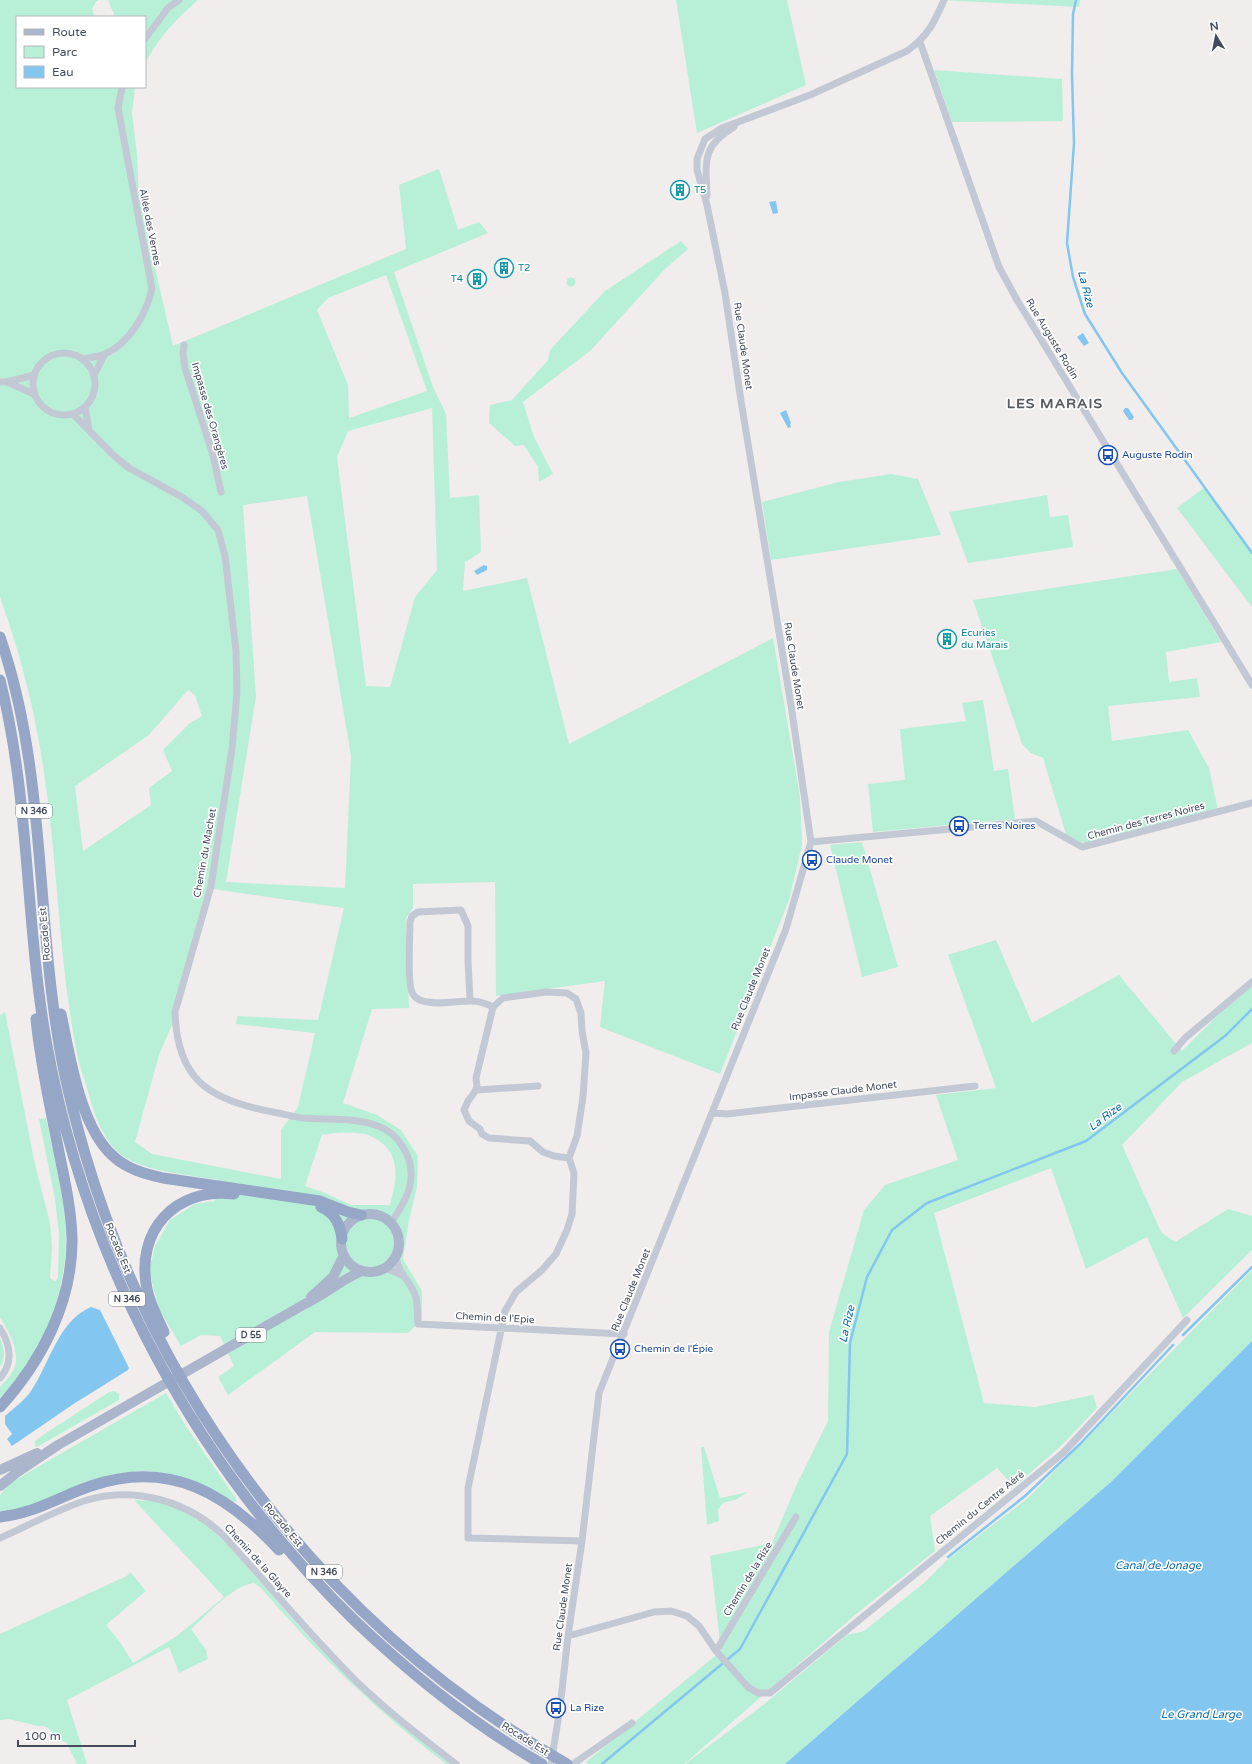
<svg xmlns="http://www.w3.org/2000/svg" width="1252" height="1764" font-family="'Varela Round',sans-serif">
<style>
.green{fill:#b8f0d7;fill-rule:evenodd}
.water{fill:#83c6ef}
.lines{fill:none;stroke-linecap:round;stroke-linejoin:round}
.stream{stroke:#83c6ef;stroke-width:2.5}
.minor{stroke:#c2c9d5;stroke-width:7}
.primary{stroke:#abb6cd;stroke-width:10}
.trunk{stroke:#96a6c6;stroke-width:11}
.labels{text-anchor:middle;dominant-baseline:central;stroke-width:3.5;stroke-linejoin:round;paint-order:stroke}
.shield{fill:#fff;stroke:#7c828c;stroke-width:1}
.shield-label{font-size:9px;font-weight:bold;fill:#444c5b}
.culture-label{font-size:10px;fill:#0d838f;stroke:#fff;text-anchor:start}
.street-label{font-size:10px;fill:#444c5b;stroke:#fff}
.transit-label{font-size:10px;fill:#164399;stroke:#fff;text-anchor:start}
.water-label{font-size:11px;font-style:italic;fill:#076dab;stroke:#fff}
.district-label{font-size:14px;font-weight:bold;letter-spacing:1px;fill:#595c62;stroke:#fff}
</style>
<rect width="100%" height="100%" fill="#f0edec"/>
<path class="green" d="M0,0H99L96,2L92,9L95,17H17V87H135L132,113L137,155L139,197L173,346L406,249L399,185L439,169L458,230L479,222L488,233L394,272L433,387L446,414L450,498L479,495L481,552L465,562L463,591L527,578L569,744L773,638L800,797L802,845L789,900L720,1074L600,1027L605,981L496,996L495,882L413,884V908L406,918L409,1008L372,1009L343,1103L377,1115L401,1130L418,1156L417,1187L409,1220L403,1259L422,1291V1320L408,1333L315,1332L228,1395L218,1377L234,1366L220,1336L201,1335L181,1346L159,1309L149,1271L155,1246L170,1220L195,1204L215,1201L218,1180C190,1175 138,1171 118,1152C100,1135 93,1110 87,1088C83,1075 78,1062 76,1049C60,965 58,879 47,795C39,727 23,661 0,597ZM386,275L427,391L349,418L348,385L317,310L328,298ZM432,408L437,570L415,597L390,687L366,686L337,457L348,431ZM307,496L351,756L345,888L226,882L256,697L243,505ZM188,690L195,695L202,716L190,723L163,750L172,771L149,788L151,805L83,851L75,786L149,735ZM213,889L344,908L318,1020L237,1016L236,1024L315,1033L298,1107L281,1130V1179L152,1154L135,1142L159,1055L181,1004ZM334,1133C344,1133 359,1132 368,1135C402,1149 398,1176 390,1205H351L325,1193L305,1186L322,1135Z
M108,0H198C176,19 158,38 145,64V17H115Z
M676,0H787L806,85L697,133Z
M939,0H1080L1079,7Z
M934,70L1062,79L1063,121L952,122Z
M681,241L688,249L665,269L591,350L523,402L534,437L553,474L539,482L538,467L524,445L515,446L489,423L490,405L512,400L548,360L550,350L605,291Z
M566.5 282a4.5 4.5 0 1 1 9 0a4.5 4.5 0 1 1-9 0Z
M891,474L918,479L941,535L771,560L762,502L839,482Z
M1205,487L1252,553V607L1177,508Z
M1047,495L1050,517L1068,515L1073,547L968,563L949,512Z
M1177,569L1221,642L1166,652L1169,682L1197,678L1200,697L1108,706L1112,741L1188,730L1209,768L1218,810L1089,844L1076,841L1066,834L1043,758L1031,753L1022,744L973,600Z
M983,700L994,771L1008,769L1015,819L873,832L868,784L905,780L900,729L966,721L962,703Z
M862,842L898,967L862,977L830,845Z
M996,940L1032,1023L1119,975L1182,1051L1252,981V1043L1182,1082L1122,1145L1161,1232L1175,1242L1228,1209L1252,1216V1250L1183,1318L1147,1237L1086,1269L1051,1168L934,1213L984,1403L1035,1407L1093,1395L1097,1408L1062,1445L1014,1487L997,1468L930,1516L935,1551L855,1615L684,1764H589L586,1762L721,1651L710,1556L772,1543L797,1484L828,1421L829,1332L864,1210L885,1185L958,1160L936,1095L996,1088L948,955Z
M5,1012L34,1160L50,1223L52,1249L50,1278L55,1282L58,1277L59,1234L55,1199L39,1119L46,1118C53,1152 62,1185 65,1220C71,1285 45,1352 0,1398V1387C5,1381 13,1374 15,1366C19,1350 9,1331 0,1318V1015Z
M1252,1270V1341L1112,1481L785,1764H685L763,1705L847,1635L864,1631L924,1583L947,1560L1028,1498Z
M0,1338C4,1347 6,1358 0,1367Z
M114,1391L119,1394V1400L37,1447L35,1446V1441L40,1437L109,1392Z
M166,1393L187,1428L237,1500L234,1502C194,1477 150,1462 102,1478C78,1486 55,1497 31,1506C22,1509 11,1510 1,1512L0,1511V1495L10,1483Z
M701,1447H704L720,1498L748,1492L735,1500L723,1503L718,1510L719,1521L707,1525Z
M134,1500L151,1501L172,1506L207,1525L226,1543L305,1633L358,1688L399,1724L450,1764H446C378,1712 316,1653 261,1588L254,1583C233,1585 207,1615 191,1629L206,1650L208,1659L179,1673L169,1647L67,1700L87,1764H77L66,1742L54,1737L51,1730L44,1726H38L9,1719L0,1720V1634L127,1576L130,1572L146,1591L106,1625L120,1642L133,1663L177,1636L224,1597Z"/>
<path class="water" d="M776,201L778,213L773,214L769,202Z
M1083,333L1089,343L1084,346L1077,337Z
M1125,408H1128L1134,417L1132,420H1129L1123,411Z
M786,410L791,423L790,424L791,427L788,428L780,413Z
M484,565L487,566V570L477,575L474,571Z
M91,1307L100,1310L129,1368L128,1370L75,1403L12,1446L7,1439L12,1434L5,1424V1416C14,1408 25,1400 31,1391C50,1363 58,1321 91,1307Z
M1252,1341V1764H785L1112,1481Z"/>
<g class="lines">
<path class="stream" d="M1076,0L1073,14L1072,75L1074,143L1067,243L1073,277L1085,314L1122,373L1252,553
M1183,1335L1252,1267
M948,1557L1025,1496L1080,1444L1173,1345
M602,1764L740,1649L847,1454L850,1343L867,1277L892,1230L927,1203L1086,1141L1225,1036L1252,1009"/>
<path class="minor" d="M145,39L168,8L179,0
M920,42L999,267L1017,300L1252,685
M707,196C706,161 701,147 734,127
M184,345L183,354L185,368L213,455L221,492
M33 384a31 31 0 1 1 62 0a31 31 0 1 1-62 0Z
M83,359C90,357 98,357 105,354C130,343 146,314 152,289L118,108L122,87
M94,375L105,354
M0,382H7L34,375
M7,382L34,394
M85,407L89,430
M73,414L112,454L129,468L182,497L202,511L218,530L225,556L236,651L237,692L232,749L211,886L175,1012C177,1078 207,1099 268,1111C279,1113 291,1116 303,1118C328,1120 355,1117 378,1126C398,1133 412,1156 411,1176C411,1193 400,1209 391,1223
M811,842L1036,821L1082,847L1252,803
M470,1000L468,961V926L461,910L418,912L412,916L410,922C410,935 407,982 412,992C412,994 416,998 418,999C426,1004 445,1003 454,1002C471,1001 477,999 493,1007
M1174,1051L1185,1038L1252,982
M476,1090L538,1086
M713,1113L727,1114L975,1086
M569,1158L577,1136L583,1097L586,1053L582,1031L581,1013L576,999L567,993L546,992L503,998L493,1007L476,1078L477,1087L474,1093L468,1101L464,1110L469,1121L480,1129L482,1134L489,1138L530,1141L543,1152L554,1156L569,1158L574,1173L572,1214L567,1230L556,1254L542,1270L516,1292L505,1311L468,1488V1538L582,1541
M396,1256C397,1273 412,1282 416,1298C418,1306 417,1316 418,1324L624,1334
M385,1268L402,1275
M0,1328C10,1344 14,1362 0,1378
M0,1538C28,1526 58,1509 87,1500C135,1486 187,1501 223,1535C267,1583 309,1634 356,1681C387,1711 421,1737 456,1764
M568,1636L654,1612L671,1611L687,1616L699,1626L716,1651L748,1687L758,1693H770L1063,1453L1187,1320
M716,1651L796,1517
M551,1764L560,1708L568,1636L582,1541L599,1393L786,929L811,842L791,705L741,401L725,293L707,205L697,170V159L705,139L722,128L810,95L907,51C928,36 934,23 944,0
M573,1764L632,1723"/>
<path class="primary" d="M341 1243a29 29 0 1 1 58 0a29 29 0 1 1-58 0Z
M311,1297L333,1277L344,1255
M0,1470L37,1453
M0,1486L16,1473L58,1445L303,1305C324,1295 341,1280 362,1271"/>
<path class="trunk" d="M0,637C45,766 36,905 58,1038C64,1077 74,1116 85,1154C161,1410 334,1632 567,1764
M0,680C30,798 25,921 46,1040C85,1261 195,1465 355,1621C412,1675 474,1725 542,1764
M61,1014C70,1056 80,1127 113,1156C127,1169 145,1174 163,1178L320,1201L348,1212L361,1215
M321,1207C335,1213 340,1224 342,1239
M164,1332C158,1319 150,1304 147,1289C135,1231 175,1187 234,1194
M0,1407C42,1361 73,1301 72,1238C71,1205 63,1173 57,1142C49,1101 40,1061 36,1019
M0,1517C36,1513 58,1497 91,1486C170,1459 227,1494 279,1550"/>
</g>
<defs>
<symbol id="building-ring" viewBox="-11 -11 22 22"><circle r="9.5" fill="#fff" stroke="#0f9aa8" stroke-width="1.5"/><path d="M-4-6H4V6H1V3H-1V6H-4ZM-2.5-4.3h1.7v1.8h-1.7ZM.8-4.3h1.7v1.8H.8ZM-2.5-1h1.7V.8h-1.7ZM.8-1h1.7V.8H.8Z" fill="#0f9aa8"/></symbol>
<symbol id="bus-ring" viewBox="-11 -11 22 22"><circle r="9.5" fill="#fff" stroke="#1a4fb4" stroke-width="1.5"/><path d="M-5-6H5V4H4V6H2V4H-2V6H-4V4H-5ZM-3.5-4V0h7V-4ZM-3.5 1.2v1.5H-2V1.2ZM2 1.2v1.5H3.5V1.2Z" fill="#1a4fb4"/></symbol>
</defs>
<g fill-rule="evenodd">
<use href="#building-ring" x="669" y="179" width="22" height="22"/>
<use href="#building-ring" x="493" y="257" width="22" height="22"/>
<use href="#building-ring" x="466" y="268" width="22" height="22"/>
<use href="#bus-ring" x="1097" y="444" width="22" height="22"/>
<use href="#building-ring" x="936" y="628" width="22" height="22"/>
<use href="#bus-ring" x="948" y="815" width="22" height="22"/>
<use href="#bus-ring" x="801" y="849" width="22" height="22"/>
<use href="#bus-ring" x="609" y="1338" width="22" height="22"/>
<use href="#bus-ring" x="545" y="1697" width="22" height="22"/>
</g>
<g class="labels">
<g class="shield">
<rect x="16" y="804" width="36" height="14" rx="3"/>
<rect x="109" y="1292" width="36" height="14" rx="3"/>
<rect x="236" y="1328" width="30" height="14" rx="3"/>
<rect x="306" y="1565" width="36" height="14" rx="3"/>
</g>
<g class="shield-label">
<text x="34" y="811">N 346</text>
<text x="127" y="1299">N 346</text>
<text x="251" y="1335">D 55</text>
<text x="324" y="1572">N 346</text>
</g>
<g class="culture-label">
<text x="694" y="190">T5</text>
<text x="518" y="268">T2</text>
<text x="463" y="279" text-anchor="end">T4</text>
<text x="961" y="633">Ecuries<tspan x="961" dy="12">du Marais</tspan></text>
</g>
<g class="street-label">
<text transform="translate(150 227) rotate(79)">Allée des Vernes</text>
<text transform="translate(1052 339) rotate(59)">Rue Auguste Rodin</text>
<text transform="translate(743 346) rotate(82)">Rue Claude Monet</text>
<text transform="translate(210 416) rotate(74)">Impasse des Orangères</text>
<text transform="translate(794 666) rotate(81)">Rue Claude Monet</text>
<text transform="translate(1146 821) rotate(-15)">Chemin des Terres Noires</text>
<text transform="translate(205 853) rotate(-80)">Chemin du Machet</text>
<text transform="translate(45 934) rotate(-95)">Rocade Est</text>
<text transform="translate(751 989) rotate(-68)">Rue Claude Monet</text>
<text transform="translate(843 1091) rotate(-7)">Impasse Claude Monet</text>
<text transform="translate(118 1248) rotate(68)">Rocade Est</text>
<text transform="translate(631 1290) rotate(-68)">Rue Claude Monet</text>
<text transform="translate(495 1318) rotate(3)">Chemin de l'Epie</text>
<text transform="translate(980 1508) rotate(-39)">Chemin du Centre Aéré</text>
<text transform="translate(283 1525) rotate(50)">Rocade Est</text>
<text transform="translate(258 1561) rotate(48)">Chemin de la Glayre</text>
<text transform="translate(748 1579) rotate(-59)">Chemin de la Rize</text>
<text transform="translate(563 1607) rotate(-82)">Rue Claude Monet</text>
<text transform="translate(525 1739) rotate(32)">Rocade Est</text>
</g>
<g class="transit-label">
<text x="1122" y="455">Auguste Rodin</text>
<text x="973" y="826">Terres Noires</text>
<text x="826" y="860">Claude Monet</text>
<text x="634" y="1349">Chemin de l'Épie</text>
<text x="570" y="1708">La Rize</text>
</g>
<g class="water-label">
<text transform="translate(1086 289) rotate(76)">La Rize</text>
<text transform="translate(1105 1117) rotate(-37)">La Rize</text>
<text transform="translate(847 1324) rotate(-77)">La Rize</text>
<text x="1158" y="1565">Canal de Jonage</text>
<text x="1201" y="1714">Le Grand Large</text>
</g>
<g class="district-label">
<text x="1055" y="403">LES MARAIS</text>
</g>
</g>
<rect x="16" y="16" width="130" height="72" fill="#ffffff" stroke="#b4b7bd"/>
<rect x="24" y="29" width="20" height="6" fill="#abb6cd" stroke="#b4b7bd"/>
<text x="52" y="36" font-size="12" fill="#444c5b">Route</text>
<rect x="24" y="46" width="20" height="12" fill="#b8f0d7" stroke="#b4b7bd"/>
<text x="52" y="56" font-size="12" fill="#444c5b">Parc</text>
<rect x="24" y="66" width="20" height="12" fill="#83c6ef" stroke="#b4b7bd"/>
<text x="52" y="76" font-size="12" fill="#444c5b">Eau</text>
<g transform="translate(1216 36) rotate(350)" stroke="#ffffff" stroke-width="3" paint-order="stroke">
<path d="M0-3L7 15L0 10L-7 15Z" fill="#444c5b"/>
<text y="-6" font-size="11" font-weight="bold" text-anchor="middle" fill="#444c5b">N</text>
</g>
<path d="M18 1740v6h117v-6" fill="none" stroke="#444c5b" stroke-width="2"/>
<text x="24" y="1740" font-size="12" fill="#444c5b" stroke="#ffffff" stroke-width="3" paint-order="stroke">100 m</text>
</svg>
